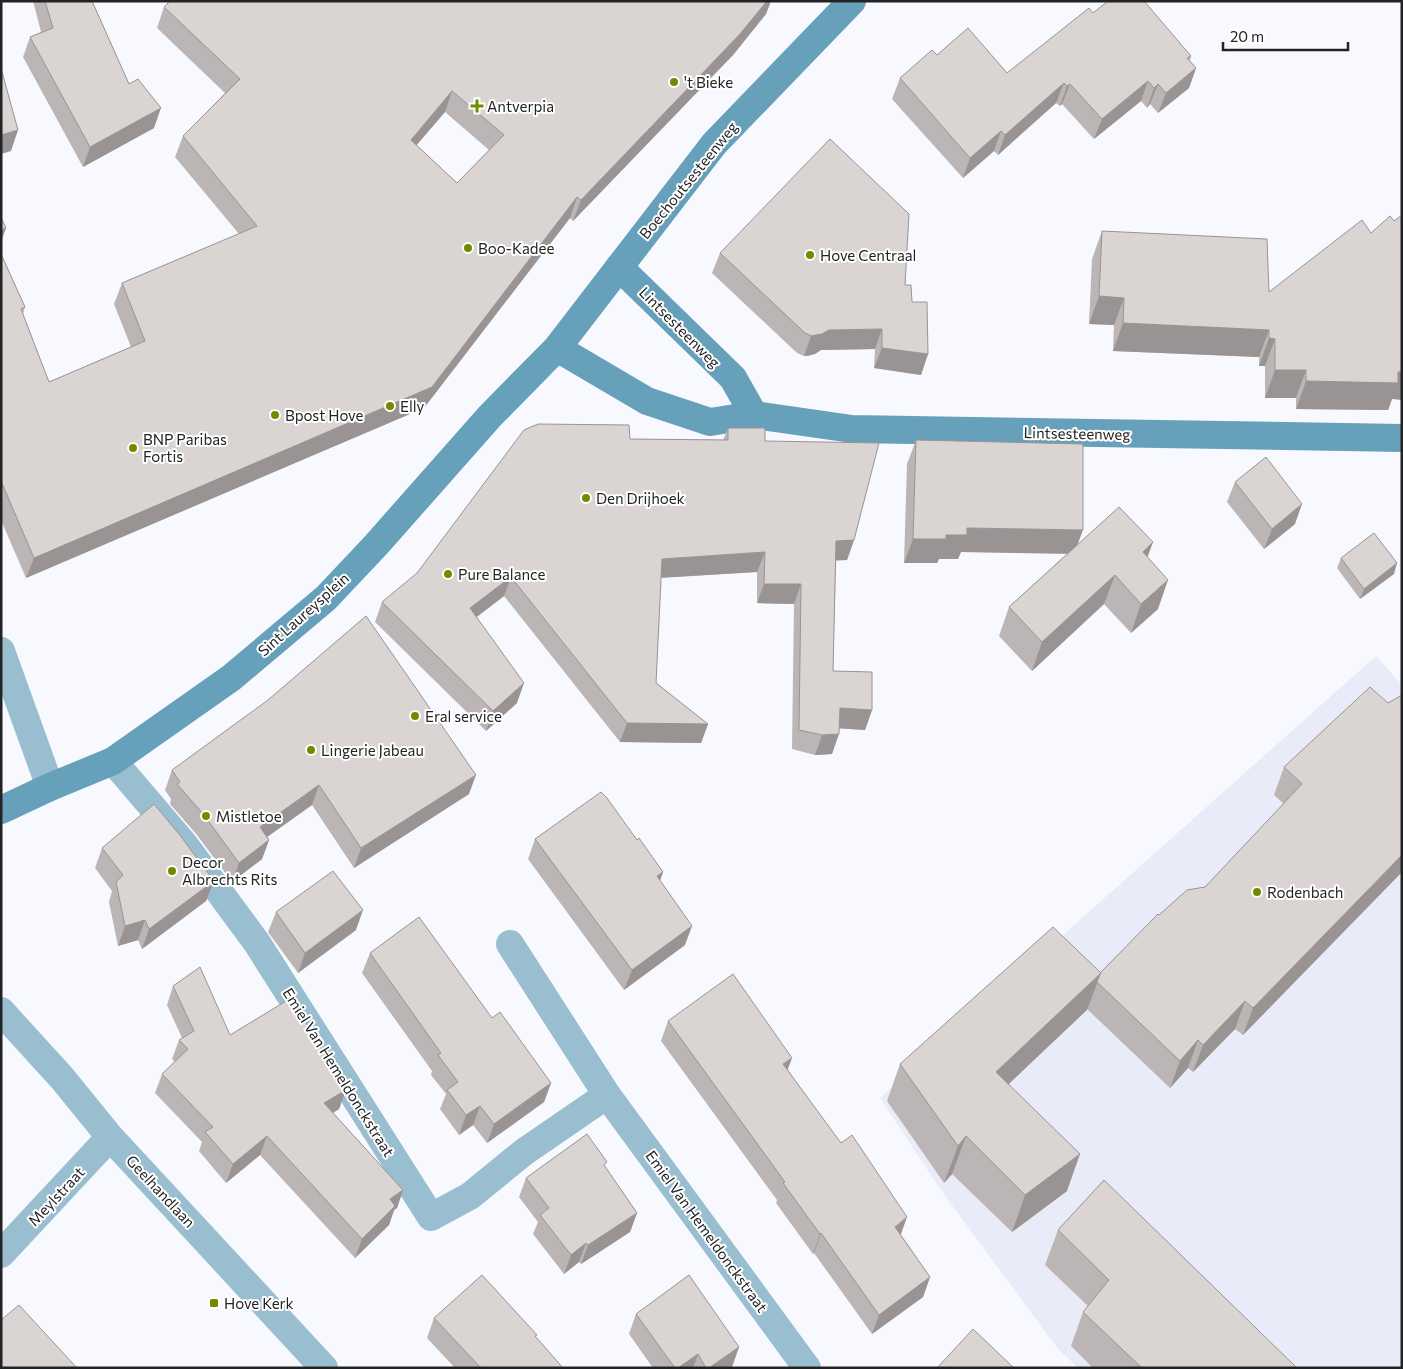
<svg xmlns="http://www.w3.org/2000/svg" width="1403" height="1369" font-family="Commissioner,sans-serif">
<style>
.built{fill:#e9ecf8}
.lines{fill:none;stroke-linecap:round;stroke-linejoin:round}
.street{stroke:#98becf;stroke-width:28}
.secondary{stroke:#66a0ba;stroke-width:28}
.wall{fill:#bbb6b5;fill-rule:evenodd}
.shaded-wall{fill:#999493}
.building{fill:#dad4d2;stroke:#999493;fill-rule:evenodd}
.poi-dot{fill:#718b00;stroke:#fff;stroke-width:2}
.labels{text-anchor:middle;dominant-baseline:central;stroke-width:4;stroke-linejoin:round;paint-order:stroke}
.poi-label{font-size:15px;fill:#222324;stroke:#fff;text-anchor:start}
.street-label{font-size:15px;fill:#222324;stroke:#fff}
</style>
<rect width="100%" height="100%" fill="#f8f9fe"/>
<path class="built" d="M1376,656L1402,685V1368H1078L1058,1349L940,1189L880,1098Z"/>
<g class="lines">
<path class="street" d="M1,651L50,787
M113,761L184,844L257,943L431,1217L470,1196L524,1152L607,1095
M510,944L607,1095L807,1368
M1,1011L62,1078L110,1137L324,1368
M1,1254L110,1137"/>
<path class="secondary" d="M619,267L733,378L754,415
M557,348L647,401L710,422L754,415L852,429L1402,438
M1,810L50,787L113,761L231,678L326,598L376,545L490,416L557,348L714,144L852,1"/>
</g>
<path class="wall" d="M33,1H92L129,84L154,128L83,167L23,57L30,37L41,32Z
M170,1H771L766,14L733,55L573,221L570,218L424,408L26,578L1,520V254L25,307L23,314L49,382L131,347L114,304L122,283L239,234L175,157L183,136L225,93L157,28L164,7ZM445,112L489,150L457,183L416,145Z
M1093,13L1191,56L1190,61L1196,68L1189,88L1158,113L1150,104L1147,108L1141,101L1094,139L1062,104L1060,106L1056,103L998,155L994,151L963,178L892,99L900,78L937,55L1007,73Z
M1394,221L1392,399L1388,410L1296,409V398H1265V366H1259V357L1113,351L1114,325L1089,324L1092,259L1102,231L1269,292L1371,233Z
M720,253L905,285L912,302L928,354L921,375L874,368L875,349L821,350L815,354L809,356H804L797,353L712,273Z
M728,428L765,441L854,540L847,560H836L833,671L872,710L865,730L839,728L832,754L815,755L792,749L794,604L757,603V572L661,578L656,683L708,724L701,743L620,742L504,596L477,617L517,703L486,731L375,622L382,602L630,439L723,440Z
M916,440L1078,545L1153,542L1147,557L1158,609L1131,633L1104,604L1032,671L999,636L1009,607L1068,553L961,552L958,559H939L937,563H904L907,464Z
M1235,482L1295,524L1264,549L1227,502Z
M1341,558L1394,574L1360,599L1337,568Z
M1402,695V872L1243,1035L1235,1029L1193,1072L1188,1068L1170,1088L1087,1009L1009,1084L1067,1191L1012,1232L952,1174L944,1183L887,1101L900,1064L1101,972L1159,915L1205,887L1284,804L1274,795L1284,767Z
M172,770L469,794L354,868L312,805L267,837L269,840L262,859L232,882L197,835L170,804L171,799L165,790Z
M535,839L637,840L663,872L660,881L685,945L624,990L528,859Z
M102,848L214,881L206,901L142,949L138,940L118,946L109,902L112,891L95,868Z
M276,912L356,930L298,973L268,932Z
M370,953L492,1018L551,1083L544,1102L487,1143L473,1125L459,1135L440,1109L446,1094L431,1075L432,1071L362,973Z
M173,986L230,1035L346,1090L339,1109L333,1113L403,1190L397,1208L394,1210L389,1225L355,1258L260,1155L226,1183L199,1151L202,1142L155,1093L162,1074L175,1062L172,1059L179,1040L182,1038L167,1005Z
M668,1021L788,1070L930,1277L923,1297L872,1334L814,1253L813,1254L776,1203L777,1200L661,1041Z
M605,1167L637,1213L630,1232L581,1264L579,1262L564,1274L533,1234L538,1222L519,1197L526,1178Z
M1058,1230L1297,1368H1093L1071,1346L1083,1312L1088,1306L1045,1265Z
M636,1314L739,1347L732,1367L730,1368H653L629,1334Z
M434,1318L536,1337L563,1368H455L427,1338Z"/>
<path class="shaded-wall" d="M767,1H771L766,14L733,55L573,221L581,200Z
M1196,68L1189,88L1158,113L1166,93Z
M1148,81L1141,101L1094,139L1102,119Z
M1064,83L1056,103L998,155L1005,135Z
M1070,84L1062,104L1060,106L1067,86Z
M1158,84L1150,104L1147,108L1154,88Z
M452,91L445,112L403,161L411,140Z
M161,108L154,128L83,167L90,147Z
M18,130L11,151L1,154V135Z
M1001,131L994,151L963,178L970,158Z
M577,197L570,218L424,408L26,578L34,558Z
M6,228L1,242V230Z
M1099,296L1124,298L1114,325L1089,324Z
M1123,323L1269,330L1259,357L1113,351Z
M882,329L875,349L821,350L815,354L804,356L811,336L829,330Z
M1269,338L1275,339L1265,366H1259Z
M882,348L928,354L921,375L874,368Z
M1275,370H1306L1296,398H1265Z
M1398,372H1402V400L1392,399L1388,410L1296,409L1306,381Z
M1302,504L1295,524L1264,549L1272,529Z
M967,528L1083,530L1074,554L961,552L958,559H939L937,563H904L913,539L946,535Z
M854,540L847,560L829,561L836,541Z
M1153,542L1142,572L1143,552Z
M765,552L757,572L655,578L662,559Z
M1397,563L1394,574L1360,599L1364,589Z
M1115,575L1104,604L1032,671L1042,642Z
M511,577L504,596L463,627L470,608Z
M1168,580L1158,609L1131,633L1141,604Z
M764,584H801L794,604L757,603Z
M524,683L517,703L486,731L493,711Z
M840,708L872,710L865,730L833,728Z
M627,723L708,724L701,743L620,742Z
M839,734L832,754L815,755L822,735Z
M476,775L469,794L354,868L361,848Z
M319,785L312,805L253,847L260,827Z
M269,840L262,859L232,882L239,863Z
M1402,855V872L1243,1035L1253,1008Z
M663,872L656,891L657,876Z
M214,881L206,901L142,949L149,929Z
M363,910L356,930L298,973L305,953Z
M145,920L138,940L118,946L125,926Z
M692,926L685,945L624,990L632,970Z
M1101,973L1087,1010L982,1109L996,1072Z
M1245,1001L1235,1029L1193,1072L1203,1045Z
M1198,1040L1188,1068L1170,1088L1180,1061Z
M792,1058L785,1077L783,1064Z
M551,1083L544,1102L487,1143L494,1124Z
M346,1090L339,1109L318,1122L324,1103Z
M480,1106L473,1125L459,1135L466,1115Z
M267,1136L260,1155L226,1183L233,1164Z
M966,1136L952,1174L944,1183L958,1146Z
M1080,1154L1067,1191L1012,1232L1025,1195Z
M403,1190L397,1208L394,1210L389,1225L355,1258L362,1239L390,1199Z
M637,1213L630,1232L581,1264L588,1245Z
M907,1217L900,1237L895,1227Z
M821,1233L814,1253L813,1254L820,1234Z
M586,1243L579,1262L564,1274L571,1255Z
M930,1277L923,1297L872,1334L879,1315Z
M739,1347L732,1367L730,1368H709Z
M698,1354L693,1368H678Z"/>
<path class="building" d="M45,1H92L129,84L138,79L161,108L90,147L30,37L53,28Z
M170,1H767L740,34L581,200L577,197L432,387L34,558L1,481V254L25,307L21,309L49,382L145,341L122,283L257,226L183,136L240,79L164,7ZM452,91L504,135L457,183L411,140Z
M1108,1H1144L1191,56L1187,58L1196,68L1166,93L1158,84L1154,88L1148,81L1102,119L1070,84L1067,86L1064,83L1005,135L1001,131L970,158L900,78L932,50L937,55L968,28L1007,73L1089,8L1093,13Z
M1,68L18,130L1,135Z
M830,139L909,214L905,285H911L912,302H927L928,354L882,348V329L829,330L822,334L816,335L811,336L805,333L720,253Z
M1402,215V372H1398V383L1306,381V370H1275V339L1269,338V330L1123,323L1124,298L1099,296L1102,231L1267,239L1269,292L1362,220L1371,233L1390,216L1394,221Z
M1,217L6,228L1,230Z
M538,424L629,425L630,439L728,440V428H765V441L879,443L854,540L836,541L833,671L872,672V710L840,708L839,734L822,735L799,730L801,584H764L765,552L662,559L656,683L708,724L627,723L511,577L470,608L524,683L493,711L382,602L417,573L524,430Z
M916,440L1083,444V530L967,528V535H946V539H913Z
M1266,457L1302,504L1272,529L1235,482Z
M1119,507L1153,542L1143,552L1168,580L1141,604L1115,575L1042,642L1009,607Z
M1374,533L1397,563L1364,589L1341,558Z
M366,616L476,775L361,848L319,785L260,827L269,840L239,863L204,815L177,784L180,782L172,770L268,700Z
M1370,687L1388,703L1402,695V855L1253,1008L1245,1001L1203,1045L1198,1040L1180,1061L1097,982L1101,972L1158,914L1159,915L1187,890L1205,887L1302,784L1284,767Z
M601,792L607,798L637,840L639,838L663,872L657,876L692,926L632,970L535,839Z
M154,804L179,834L214,881L149,929L145,920L125,926L116,882L123,875L102,848Z
M333,871L363,910L305,953L276,912Z
M419,917L492,1018L500,1012L551,1083L494,1124L480,1106L466,1115L447,1090L458,1082L438,1055L441,1053L370,953Z
M1053,927L1101,973L996,1072L1080,1154L1025,1195L966,1136L958,1146L900,1064Z
M200,967L230,1035L291,998L346,1090L324,1103L403,1190L390,1199L395,1206L362,1239L267,1136L233,1164L205,1132L213,1127L162,1074L188,1049L179,1040L194,1031L173,986Z
M733,974L792,1058L783,1064L841,1143L852,1135L907,1217L895,1227L930,1277L879,1315L821,1233L820,1234L783,1183L785,1182L668,1021Z
M587,1134L607,1162L604,1165L637,1213L588,1245L586,1243L571,1255L540,1215L549,1208L526,1178Z
M1104,1180L1297,1368H1142L1083,1312L1109,1280L1058,1230Z
M482,1275L537,1335L535,1336L563,1368H481L434,1318Z
M689,1275L739,1347L709,1368H706L698,1354L678,1368H675L636,1314Z
M19,1305L77,1368H1V1320Z
M973,1329L1014,1368H937Z"/>
<g class="poi-dot">
<circle cx="674" cy="82" r="5"/>
<path d="M474.5 98.5h5v5h5v5h-5v5h-5v-5h-5v-5h5z"/>
<circle cx="468" cy="248" r="5"/>
<circle cx="810" cy="255" r="5"/>
<circle cx="390" cy="406" r="5"/>
<circle cx="275" cy="415" r="5"/>
<circle cx="133" cy="448" r="5"/>
<circle cx="586" cy="498" r="5"/>
<circle cx="448" cy="574" r="5"/>
<circle cx="415" cy="716" r="5"/>
<circle cx="311" cy="750" r="5"/>
<circle cx="206" cy="816" r="5"/>
<circle cx="172" cy="871" r="5"/>
<circle cx="1257" cy="892" r="5"/>
<rect x="209" y="1298" width="10" height="10" rx="2.5"/>
</g>
<g class="labels">
<g class="poi-label">
<text x="684" y="82">'t Bieke</text>
<text x="487" y="106">Antverpia</text>
<text x="478" y="248">Boo-Kadee</text>
<text x="820" y="255">Hove Centraal</text>
<text x="400" y="406">Elly</text>
<text x="285" y="415">Bpost Hove</text>
<text x="143" y="439">BNP Paribas<tspan x="143" dy="17">Fortis</tspan></text>
<text x="596" y="498">Den Drijhoek</text>
<text x="458" y="574">Pure Balance</text>
<text x="425" y="716">Eral service</text>
<text x="321" y="750">Lingerie Jabeau</text>
<text x="216" y="816">Mistletoe</text>
<text x="182" y="862">Decor<tspan x="182" dy="17">Albrechts Rits</tspan></text>
<text x="1267" y="892">Rodenbach</text>
<text x="224" y="1303">Hove Kerk</text>
</g>
<g class="street-label">
<text transform="translate(688 180) rotate(-51)">Boechoutsesteenweg</text>
<text transform="translate(680 327) rotate(45)">Lintsesteenweg</text>
<text transform="translate(1077 433) rotate(1)">Lintsesteenweg</text>
<text transform="translate(303 614) rotate(-42)">Sint Laureysplein</text>
<text transform="translate(339 1072) rotate(58)">Emiel Van Hemeldonckstraat</text>
<text transform="translate(161 1191) rotate(47)">Geelhandlaan</text>
<text transform="translate(56 1196) rotate(-47)">Meylstraat</text>
<text transform="translate(707 1231) rotate(54)">Emiel Van Hemeldonckstraat</text>
</g>
</g>
<rect width="1403" height="1369" fill="none" stroke="#222324" stroke-width="5"/>
<path d="M1223 42v8h125v-8" fill="none" stroke="#222324" stroke-width="2.5"/>
<text x="1230" y="42" font-size="15" fill="#222324" stroke="#ffffff" stroke-width="4" paint-order="stroke">20 m</text>
</svg>
